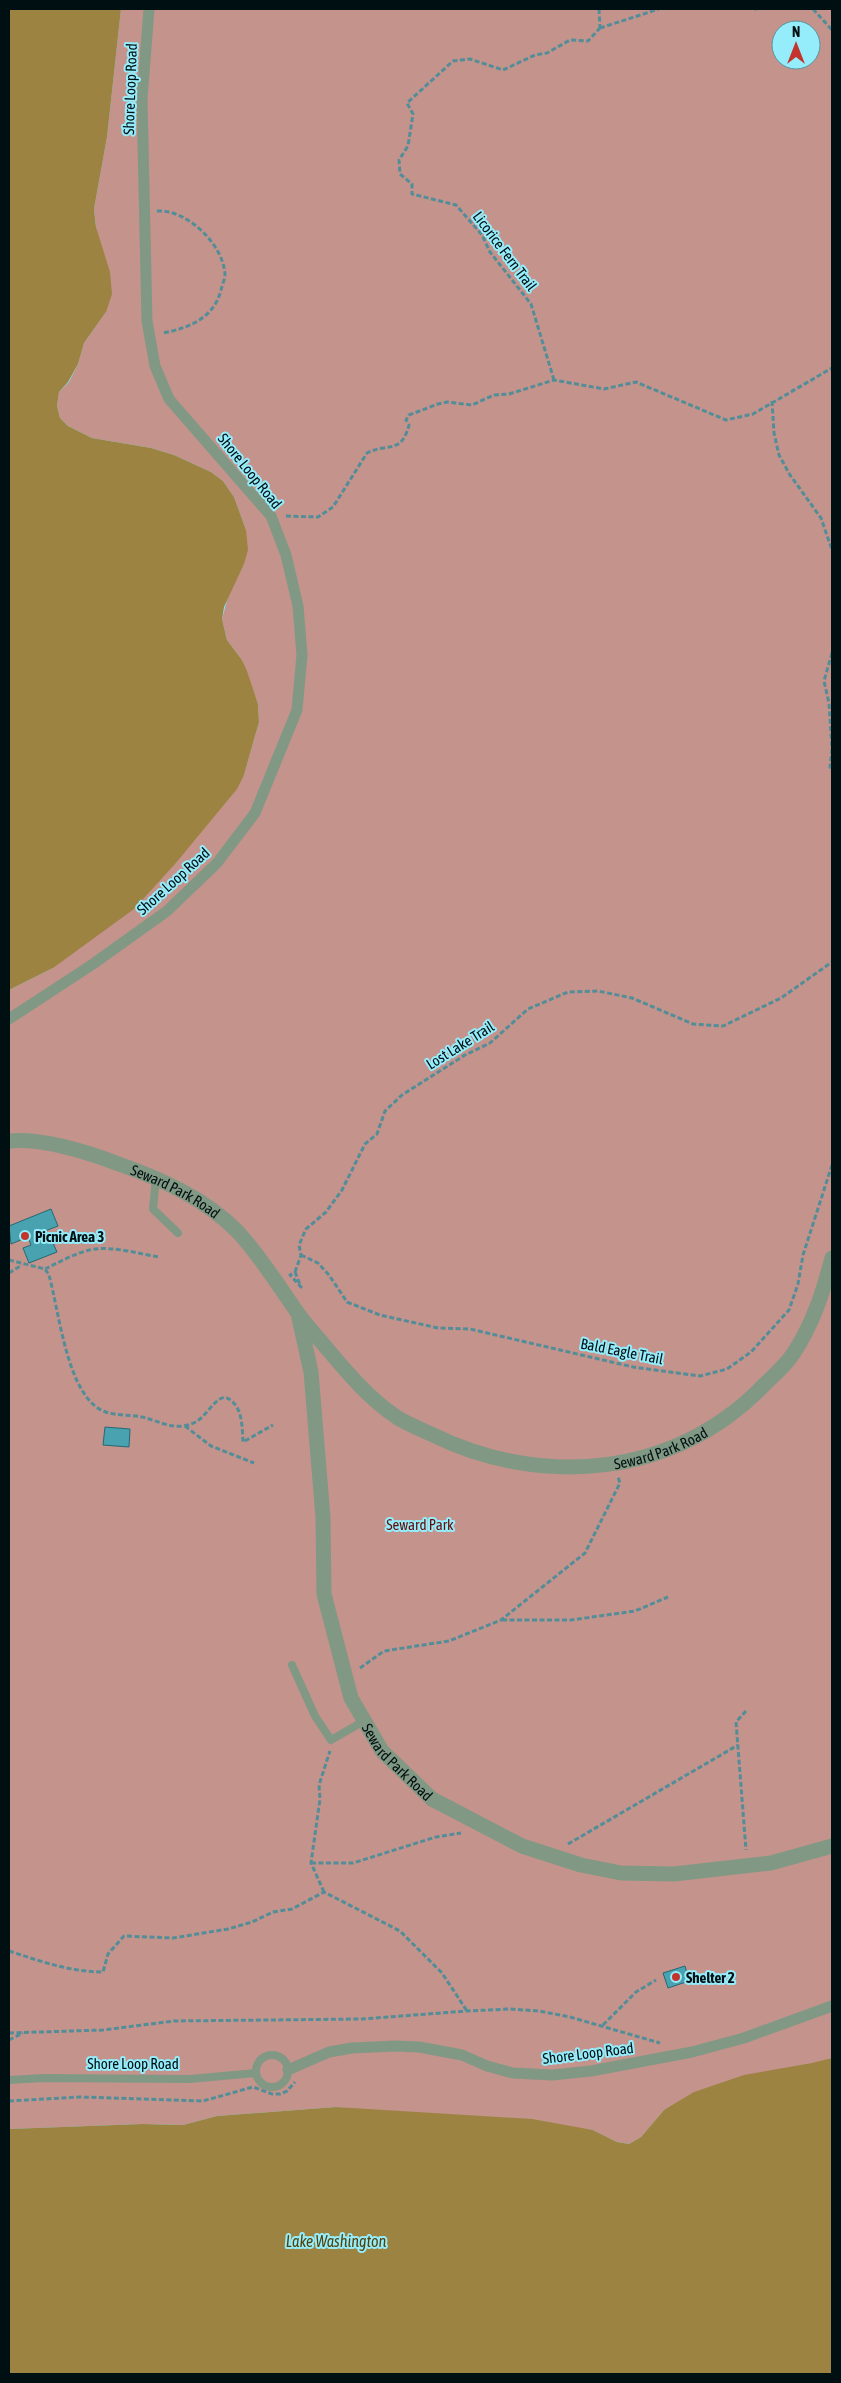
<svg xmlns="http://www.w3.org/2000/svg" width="841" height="2383" font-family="'Asap Condensed',sans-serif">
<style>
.green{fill:#c4938c;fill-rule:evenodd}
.water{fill:#9d8341}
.building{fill:#49a2af;stroke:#246973}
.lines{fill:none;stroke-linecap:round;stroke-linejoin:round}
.path{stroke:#538e98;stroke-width:3;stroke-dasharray:5 2.5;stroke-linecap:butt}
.service{stroke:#819984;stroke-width:8}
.pedestrian{stroke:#819984;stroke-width:11}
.minor{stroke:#819984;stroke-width:15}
.poi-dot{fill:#c3352c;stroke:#95edfb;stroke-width:2}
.labels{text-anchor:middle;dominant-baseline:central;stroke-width:4;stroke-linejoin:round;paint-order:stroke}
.street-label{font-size:15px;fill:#000f11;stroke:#95edfb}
.poi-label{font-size:15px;font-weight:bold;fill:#000f11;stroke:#95edfb;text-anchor:start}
.park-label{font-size:15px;fill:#650d0a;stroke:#95edfb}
.water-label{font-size:16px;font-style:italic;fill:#534009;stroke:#95edfb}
</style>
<rect width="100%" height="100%" fill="#88e0ee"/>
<path class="green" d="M121,9H832V2058L664,2110L641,2137L629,2144L617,2142L593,2130L336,2107L217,2116L183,2125L142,2124L9,2129V990L53,968L244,775L259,722L258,704L242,660L227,640L222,619L230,590L244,564L246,530L234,497L223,481L211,472L174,455L151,448L92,438L68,426L60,418L57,406L59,392L69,382L78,364L84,343L106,312L94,209L107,137ZM781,30H811V60H781Z"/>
<path class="water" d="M9,9H121L107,137L94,209L96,227L110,272L112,294L106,312L84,343L78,364L68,382L59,392L57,406L60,418L68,426L92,438L151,448L174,455L211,472L223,481L234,497L246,530L248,550L244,564L224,607L222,619L227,640L242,660L247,671L258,704L259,722L244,775L237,789L175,864L134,909L53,968L9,990Z
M832,2058V2374H9V2129L142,2124L183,2125L217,2116L336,2107L532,2119L593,2130L617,2142L629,2144L641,2137L664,2110L694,2092L744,2075L812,2063Z"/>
<path class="building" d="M51,1209L58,1226L40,1233L42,1239L50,1236L57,1252L29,1263L23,1248L31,1245L28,1237L11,1244L9,1226Z
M105,1427L130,1429L129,1447L103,1445Z
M685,1966L689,1981L668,1988L663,1973Z"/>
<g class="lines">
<path class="path" d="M599,9L600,28
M754,9H757
M813,9L832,30
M600,28L659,9
M157,211C187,209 224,245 225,275C225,279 222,285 221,290C214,318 189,328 163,333
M554,380L531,304L490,252L482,235L456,205L412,194V184L400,174L399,160L408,146L413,114L407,103L453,61L470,59L503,70L535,55L547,53L570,40L588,41L600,28
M772,401L774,433L779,455L790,475L821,518L832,550
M286,516L318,517L333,507L367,453C389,442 401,455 409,425L406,420L409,415L438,404L447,402L472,405L494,395L509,394L554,380L604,389L636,382L726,420L753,414L832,368
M832,653L824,681L829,703L832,749L830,767L832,771
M301,1255L318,1263L329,1275L347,1302L380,1315L438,1328L470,1329L633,1367L700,1376L727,1369L751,1352L789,1310L798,1284L803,1255L832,1165
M9,1260L45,1269L49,1275C59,1312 66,1382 95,1406C108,1417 127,1414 142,1417C156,1420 169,1428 183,1426C207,1423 209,1401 225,1397C243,1404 242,1426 243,1442L273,1425
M45,1269C59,1262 74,1254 89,1250C111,1245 139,1254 160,1257
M295,1272L301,1255L299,1245L306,1229L326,1212L342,1190L365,1144L377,1134L385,1111L402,1095L465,1055L490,1043L528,1009L568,992L598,991L632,998L693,1024L723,1026L781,998L832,962
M295,1272L301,1287L290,1275Z
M9,1273L22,1265
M185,1426L211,1446L254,1463
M502,1620H571L635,1611L668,1597
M360,1668L384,1651L449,1641L501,1620L585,1553L620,1483L618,1477
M746,1711L736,1722L746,1850
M568,1844L738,1745
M311,1863H353L436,1837L461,1833
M324,1892L311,1863L320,1799L319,1785L330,1751
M9,1951C40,1961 70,1972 103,1972L108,1954L124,1936L173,1938L228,1929L252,1922L273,1912L292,1909L324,1892L400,1931L442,1973L467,2011
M603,2025L636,1992L656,1980
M9,2033L103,2030L174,2021L362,2019L467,2011L510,2009L539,2011L570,2017L660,2043
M9,2040L23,2033
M9,2101L80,2097L203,2101L253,2087L272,2094H280L287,2091L295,2082"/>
<path class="service" d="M156,1177L153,1209L178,1233
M292,1665L315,1716L331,1740L364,1721
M256 2071a16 16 0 1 1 32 0a16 16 0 1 1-32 0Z
M9,2080L44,2078L190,2079L256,2073"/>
<path class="pedestrian" d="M9,1019L93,964L167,911L217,863L255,813L297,710L302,655L298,606L286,555L271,516L169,399L155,366L147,321L142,99L149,9
M288,2070L329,2052L352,2048L395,2046L419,2047L462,2055L487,2066L513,2073L552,2075L591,2071L692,2052L744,2038L832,2006"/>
<g class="minor">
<path id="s1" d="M9,1141C43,1138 84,1151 116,1163C159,1178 205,1198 238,1232C261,1257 278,1285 297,1312C305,1324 315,1334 324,1345C346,1371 368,1398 398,1418C408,1424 420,1429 431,1434C542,1489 676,1477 764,1385C774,1375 785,1366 793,1354C813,1324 823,1292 832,1258"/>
<path id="s2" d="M299,1318L311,1372L323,1517L324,1594L351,1698L382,1751L432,1799L522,1846L581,1865L621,1873L674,1874L771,1863L832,1846"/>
</g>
</g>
<g class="poi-dot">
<circle cx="25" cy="1236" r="5"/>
<circle cx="676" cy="1977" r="5"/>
</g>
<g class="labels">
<g class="street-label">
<text transform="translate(130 89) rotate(-88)">Shore Loop Road</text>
<text transform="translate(505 251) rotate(53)">Licorice Fern Trail</text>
<text transform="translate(250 471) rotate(51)">Shore Loop Road</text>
<text transform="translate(173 881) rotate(-42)">Shore Loop Road</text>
<text transform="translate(460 1045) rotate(-32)">Lost Lake Trail</text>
<text stroke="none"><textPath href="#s1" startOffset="176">Seward Park Road</textPath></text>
<text transform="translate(622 1351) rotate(11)">Bald Eagle Trail</text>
<text stroke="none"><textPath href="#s1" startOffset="772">Seward Park Road</textPath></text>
<text stroke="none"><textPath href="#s2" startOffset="465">Seward Park Road</textPath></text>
<text transform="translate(588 2053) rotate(-7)">Shore Loop Road</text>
<text x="133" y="2063">Shore Loop Road</text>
</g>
<g class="poi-label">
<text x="35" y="1236">Picnic Area 3</text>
<text x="686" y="1977">Shelter 2</text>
</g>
<g class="park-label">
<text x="420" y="1524">Seward Park</text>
</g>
<g class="water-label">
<text x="336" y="2241">Lake Washington</text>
</g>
</g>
<rect width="841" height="2383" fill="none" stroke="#000f11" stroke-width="20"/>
<g transform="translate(796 45)"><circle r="24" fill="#95edfb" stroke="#59949d"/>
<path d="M0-4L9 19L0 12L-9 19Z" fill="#c3352c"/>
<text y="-8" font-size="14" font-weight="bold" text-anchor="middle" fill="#000f11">N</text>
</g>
</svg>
